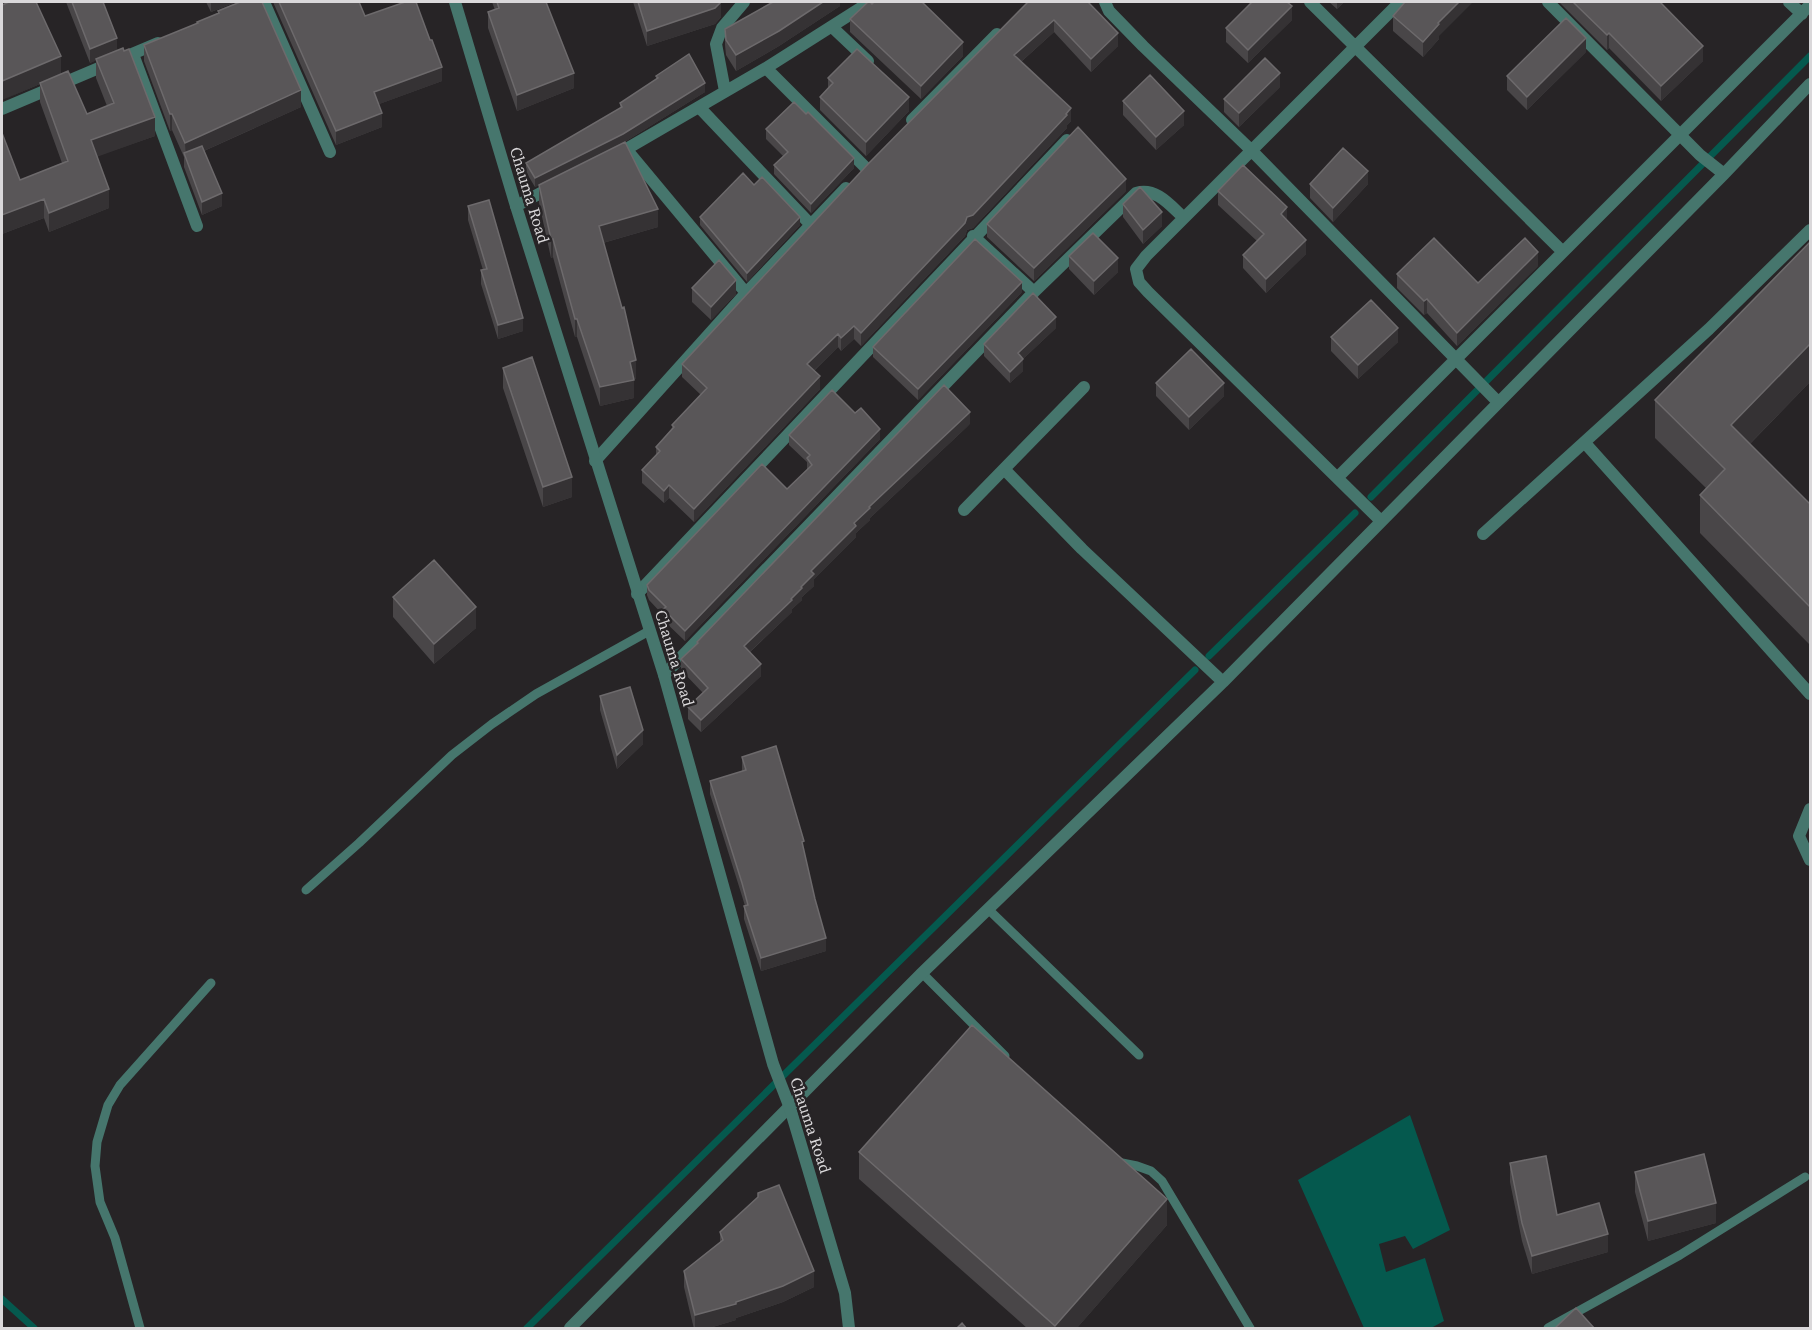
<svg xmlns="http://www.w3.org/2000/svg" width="1812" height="1330" font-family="'Source Serif 4',serif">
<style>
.water{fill:#05594e}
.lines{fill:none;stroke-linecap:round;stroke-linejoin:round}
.stream{stroke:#05594e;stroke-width:7}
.service{stroke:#46766d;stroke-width:9}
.minor{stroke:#46766d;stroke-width:12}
.tertiary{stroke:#46766d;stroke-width:12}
.wall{fill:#494648}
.shaded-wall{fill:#353234}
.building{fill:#595658;stroke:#6d6a6c;stroke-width:1.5}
.labels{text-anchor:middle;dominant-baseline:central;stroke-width:5;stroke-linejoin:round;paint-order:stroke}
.street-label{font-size:16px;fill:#dad8da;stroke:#272426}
</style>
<rect width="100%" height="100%" fill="#272426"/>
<path class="water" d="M1410,1115L1450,1230L1413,1249L1405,1236L1379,1244L1386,1272L1425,1258L1444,1321L1431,1328H1364L1298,1180Z"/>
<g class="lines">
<path class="stream" d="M1371,497L1810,56
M1209,656L1355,513
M2,1299L34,1328
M527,1328L1195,670"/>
<path class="service" d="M306,890L359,843L452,755L492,724L536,694L649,631
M988,909L1139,1055
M922,973L1005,1056
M1117,1162L1137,1166L1151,1171L1162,1181L1250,1328
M140,1328L115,1238L100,1202L95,1166L97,1142L108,1105L120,1085L211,983
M1548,1328L1680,1255L1805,1177"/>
<path class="minor" d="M264,2L330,152
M1105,2L1109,11L1143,46L1251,150L1498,402
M1310,2L1563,252
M1548,2L1700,155L1724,174
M1789,2L1802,14
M832,27L868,61
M133,54L197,226
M766,68L866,168
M725,91L716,44L722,28L744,2
M699,107L811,225
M2,109L158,43
M912,120L997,34
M627,150L746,293
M616,155L766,68L870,2
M516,206L552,187
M1034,292L1136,193C1156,187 1170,205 1184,218
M1585,443L1810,694
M595,461L746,293L846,188
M1004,469L1082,549L1223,682
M1338,477L1810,5
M964,510L1084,387
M1381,521L1148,292L1139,282L1136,269L1146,256L1400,2
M1483,534L1709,329L1810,230
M637,594L1067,140
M664,675L1034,292L973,236
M1810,809L1799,836L1810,860
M570,1328L922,973L1223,682L1724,174L1810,84"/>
<path class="tertiary" d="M455,2L516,206L664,675L773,1064L790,1108L845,1293L849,1328"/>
</g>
<path class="wall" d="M66,2H103L117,51L155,136L97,156L109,208L49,232L44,218L2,234V133L20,180L62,163L40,102V84L2,100L61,74L87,114L107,106L96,78V60L90,63Z
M206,2H236L211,12Z
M273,2H359L365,16L442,81L379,104L382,127L336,145Z
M492,2H546L574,88L517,111L488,28V12L495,10Z
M633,2H721V17L715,24L647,46Z
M840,2V6L779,46L736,71L726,55L725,45V29Z
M1028,2L1118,46L1091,72L1054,32L1021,62L1071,121L1067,125V128L973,228L967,230L965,236L861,346L854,339L841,351L838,347L814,371L820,389L694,522L669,498L664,503L642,483V470L656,455V447L672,428V425L701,395L682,377V364Z
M1329,2H1344L1337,9Z
M1559,2H1660L1703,61L1661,101L1609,48L1607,50Z
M872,4L963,56L921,99L850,32V19Z
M218,11L301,107L204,151L222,206L202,215L184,167V157L172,130L170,131L144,61V45L197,24V22L218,13Z
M1393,16L1439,36V39L1423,57L1393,31Z
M1292,20L1248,63L1226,42V28Z
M1586,52L1527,110L1507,90V76Z
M656,76L705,92L623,143L535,187L526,172V163L620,108V103L656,79Z
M828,78L909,111L866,156L820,110V97L828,88Z
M1280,87L1239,127L1224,112V99Z
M1123,101L1184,125L1156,150L1123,115Z
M766,129L854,168L811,213L774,174V165L783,156L766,139Z
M1310,184H1368L1333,222L1310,198Z
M539,185L658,227L603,243L636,379H634V398L600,406L577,337H575L553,257L551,258L539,203Z
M754,185L800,225L747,282L700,225V217Z
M1126,191L1034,281L987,237V224Z
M1218,191L1287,220L1306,254L1266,293L1243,268V255L1257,241L1218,205Z
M1123,204L1162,226L1143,244L1123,217Z
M468,206L523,331L498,339L481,284V270H483L468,220Z
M1810,242V382L1750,444L1810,504V645L1700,533V495L1706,488L1655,438V400Z
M1069,256L1118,272L1094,295L1069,269Z
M1538,266L1457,346L1427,313L1424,315L1397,288V274L1478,283Z
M692,288L736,294L711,320L692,302Z
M1022,292L918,400L873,357V347Z
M1056,328L1023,359V371L1010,383L984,356V344Z
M1331,337L1398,342L1358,379L1331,351Z
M503,368L572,497L543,507L503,388Z
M1156,383L1224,396L1189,430L1156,396Z
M970,424L870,518V520L856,533V537L814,579V586L802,597V600L792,609V612L750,652L761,676L701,732L688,719V707L703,693L681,670V659L697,645V642Z
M789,435L880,439L685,641L663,620V615L649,600L647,595V585L787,489L807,470V462L789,445Z
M393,597L476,628L434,664L393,617Z
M600,696L643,744L617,769L600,710Z
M742,757L804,850L826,951L761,971L744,919V906H745L742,896L710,794V781L742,771Z
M859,1152L1167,1225L1076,1329H1028L859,1179Z
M1510,1163L1557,1215L1608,1252L1532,1274L1522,1241L1510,1182Z
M1635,1172L1716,1223L1648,1241L1635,1192Z
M720,1232L814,1287L783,1302L736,1318V1320L706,1329H694L684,1287V1271L720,1242Z"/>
<path class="shaded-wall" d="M211,2H236L211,12Z
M721,2V17L715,24L647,46V31Z
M823,2H840V6L779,46L736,71V55Z
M1337,2H1344L1337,9Z
M1459,2H1473L1439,36V39L1423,57V42L1438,23Z
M1292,6V20L1248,63V50Z
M1054,20V32L1014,68V55Z
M1118,33V46L1091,72V59Z
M1609,33V48L1607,50V35Z
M117,38V52L90,63V49Z
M1586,38V52L1527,110V97Z
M963,42V56L921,99V86Z
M1703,46V61L1661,101V86Z
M61,56V75L2,100V81Z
M442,67V81L374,106V92Z
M574,73V88L517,111V95Z
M1280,73V87L1239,127V113Z
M705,83V92L623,143L535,187V178Z
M301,90V107L186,159L185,143Z
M909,97V111L866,156V142Z
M1071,108V121L1067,125V128L973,228L967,230L965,236L861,346V333L967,217Z
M1184,111V125L1156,150V137Z
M382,113V127L336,145V131Z
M170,114H172V130L170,131Z
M155,117V136L91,159V140Z
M854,158V168L811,213V204Z
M1368,171V184L1333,222V208Z
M1126,179V191L1034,281V268Z
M109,189V208L49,232V213Z
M222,193V206L202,215V202Z
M44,199V218L2,234V215Z
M1287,207V220L1281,214Z
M658,209V227L599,244V226Z
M1162,212V226L1143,244V230Z
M800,217V225L747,282V273Z
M551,239H553V257L551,258Z
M1306,240V254L1266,293V279Z
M1538,252V266L1457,346V333Z
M1118,258V272L1094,295V281Z
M736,280V294L711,320V307Z
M1022,282V292L918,400V389Z
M1427,299V313L1424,315V301Z
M1056,317V328L1023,359V371L1010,383V372L1018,353Z
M523,318V331L498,339V325Z
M575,319H577V337H575Z
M854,326V339L841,351V338Z
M1398,328V342L1358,379V365Z
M838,334V347L807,377V364Z
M1810,344V382L1731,463V425Z
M636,360V379L630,380V362Z
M820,376V389L694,522V509Z
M634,380V398L600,406V387Z
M1224,383V396L1189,430V417Z
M970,412V424L870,518V520L856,533V537L814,579V586L802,597V600L792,609V612L744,657V646L801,587L811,571L854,523L869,507Z
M880,429V439L685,641V631Z
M572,477V497L543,507V487Z
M669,485V498L664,503V491Z
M476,607V628L434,664V644Z
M761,664V676L701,732V720Z
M643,730V744L617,769V755Z
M826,938V951L761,971V958Z
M1167,1199V1225L1076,1329H1055V1326Z
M1716,1203V1223L1648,1241V1221Z
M1608,1234V1252L1532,1274V1256Z
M814,1271V1287L783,1302L736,1318V1320L706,1329H695V1315L736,1302Z"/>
<path class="building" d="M9,2H36L61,56L2,81V5Z
M72,2H103L117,38L90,49Z
M240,2H262L301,90L185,143L172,114H170L144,45L198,23L197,22L219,13L218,11Z
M279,2H359L365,16L405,2H416L430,40H432L442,67L374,92L382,113L336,131Z
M497,2H546L574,73L517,95L488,12L499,8Z
M638,2H721L715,8L647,31Z
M773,2H823L779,31L736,55L726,40L725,29Z
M868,2H870L872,4L874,2H922L963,42L921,86L850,19Z
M1028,2H1088L1118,33L1091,59L1054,20L1014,55L1071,108L1066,114L1067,115L973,215L967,217L965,223L861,333L854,326L841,338L838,334L807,364L820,376L694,509L669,485L664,491L642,470L660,451L656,447L674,427L672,425L707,388L682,364L869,163Z
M1252,2H1287L1292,6L1248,50L1226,28Z
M1405,2H1459L1438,23L1439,24L1423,42L1393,16Z
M1573,2H1660L1703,46L1661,86L1609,33L1607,35Z
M1566,18L1586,38L1527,97L1507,76Z
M123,48L124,51L129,49L155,117L91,140L109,189L49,213L44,199L2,215V133L20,180L68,161L40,83L68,71L87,114L114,103L96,59Z
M857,49L909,97L866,142L820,97L833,83L828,78Z
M689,54L705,83L623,134L535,178L526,163L622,107L620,103L658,78L656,76Z
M1265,58L1280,73L1239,113L1224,99Z
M1150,75L1184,111L1156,137L1123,101Z
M794,102L806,114L808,112L854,158L811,204L774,165L788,152L766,129Z
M1078,127L1126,179L1034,268L987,224Z
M625,142L658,209L599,226L622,308L624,307L636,360L630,362L634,380L600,387L577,319H575L553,239H551L539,185Z
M202,146L222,193L202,202L184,153Z
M1343,148L1368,171L1333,208L1310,184Z
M1243,165L1287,207L1281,214L1306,240L1266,279L1243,255L1264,234L1218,191Z
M743,173L754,185L762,177L800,217L747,273L700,217Z
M1140,187L1162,212L1143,230L1123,204Z
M489,200L523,318L498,325L481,270L487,269L468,206Z
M1093,233L1118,258L1094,281L1069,256Z
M1434,238L1478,283L1525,238L1538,252L1457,333L1427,299L1424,301L1397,274Z
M975,239L1022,282L918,389L873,347Z
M1810,242V344L1731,425L1810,504V607L1700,495L1725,469L1655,400Z
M719,260L736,280L711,307L692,288Z
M1033,293L1056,317L1018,353L1023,359L1010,372L984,344Z
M1371,300L1398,328L1358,365L1331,337Z
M1191,349L1224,383L1189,417L1156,383Z
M532,357L572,477L543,487L503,368Z
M944,385L970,412L869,507L870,508L854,523L856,526L811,571L814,574L801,587L802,588L791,599L792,600L744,646L761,664L701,720L688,707L708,688L681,659L698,643L697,642Z
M832,390L855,413L861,408L880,429L685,631L663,609L666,607L649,590L647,585L762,464L787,489L812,465L807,458L810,455L789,435Z
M434,560L476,607L434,644L393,597Z
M630,687L643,730L617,755L600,696Z
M776,746L804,841L802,842L815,899L826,938L761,958L744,906L748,905L742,883L710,781L746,770L742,757Z
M972,1025L1167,1199L1055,1326L859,1152Z
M1704,1154L1716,1203L1648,1221L1635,1172Z
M1546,1156L1557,1215L1599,1203L1608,1234L1532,1256L1522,1223L1510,1163Z
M779,1185L814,1271L783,1286L736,1302V1304L695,1315L684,1271L723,1240L720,1232L758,1197V1193Z
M1576,1308L1595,1329H1554Z
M962,1323L967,1329H956Z"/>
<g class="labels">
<g class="street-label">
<text transform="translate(530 195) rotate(73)">Chauma Road</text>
<text transform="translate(675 658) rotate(73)">Chauma Road</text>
<text transform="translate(811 1125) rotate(72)">Chauma Road</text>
</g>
</g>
<rect width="1812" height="1330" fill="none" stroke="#dad8da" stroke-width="6"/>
</svg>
